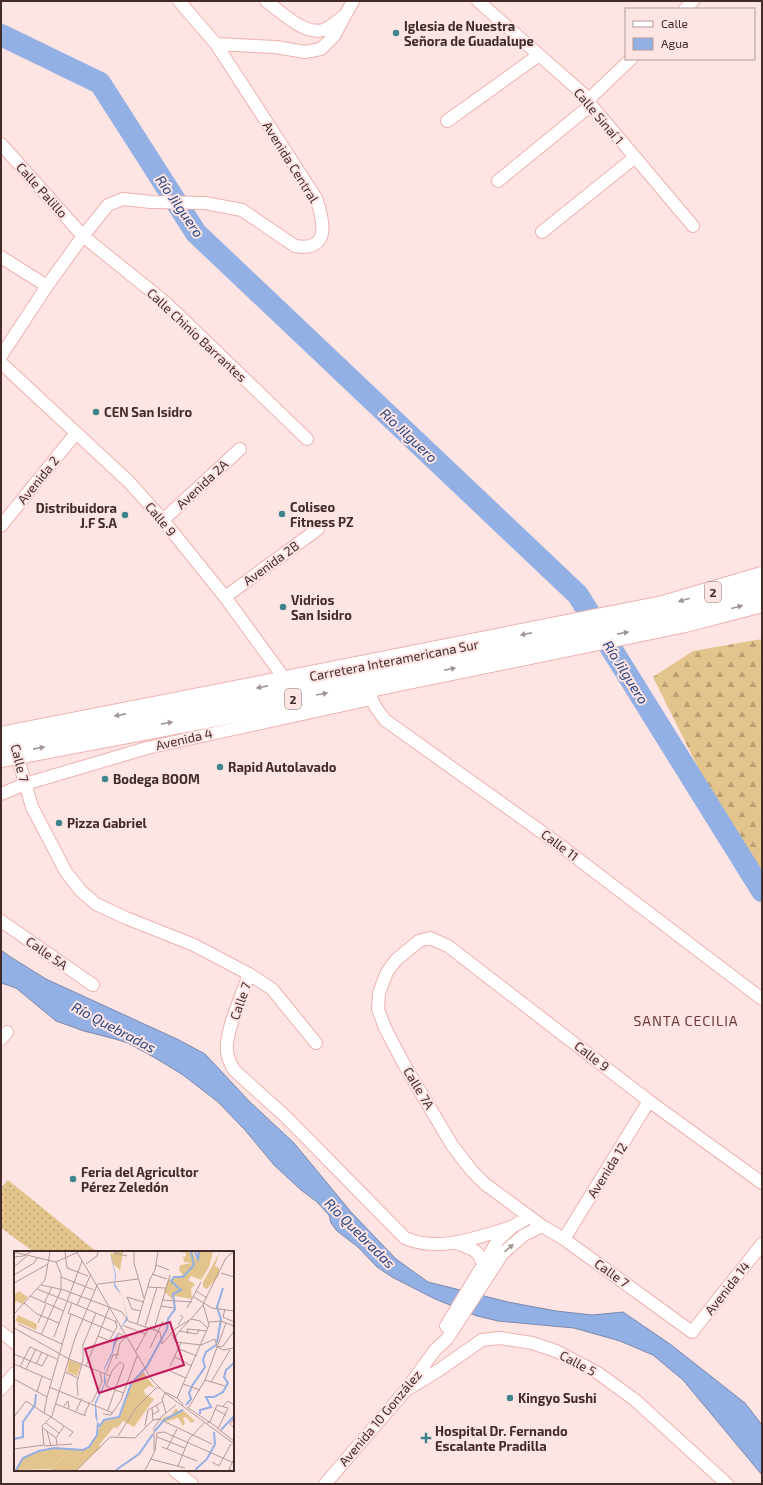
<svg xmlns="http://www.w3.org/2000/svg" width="763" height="1485" font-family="'Exo 2',sans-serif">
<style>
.grass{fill:url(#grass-dots)}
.forest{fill:url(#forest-firs)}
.water{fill:#93b0e4;stroke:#7b88ac}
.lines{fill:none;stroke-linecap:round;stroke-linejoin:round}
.river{stroke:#93b0e4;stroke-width:22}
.street-casing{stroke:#eeb2af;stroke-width:14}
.highway-casing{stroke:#eeb2af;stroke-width:24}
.street{stroke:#fff;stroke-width:12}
.highway{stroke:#fff;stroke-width:22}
.oneway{fill:#a19594}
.poi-dot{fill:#3d858a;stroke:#fee4e3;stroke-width:1.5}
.labels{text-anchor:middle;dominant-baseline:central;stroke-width:4;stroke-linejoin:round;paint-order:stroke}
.shield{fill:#fee4e3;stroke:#7b6262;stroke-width:1}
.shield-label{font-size:12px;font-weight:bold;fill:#432b2a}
.poi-label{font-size:13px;font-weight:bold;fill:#432b2a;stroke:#fee4e3;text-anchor:start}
.street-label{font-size:13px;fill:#432b2a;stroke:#fee4e3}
.water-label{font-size:14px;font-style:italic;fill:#254684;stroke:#fee4e3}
.neighbourhood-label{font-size:14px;letter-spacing:1px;fill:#6a3837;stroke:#fee4e3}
.inset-river{fill:none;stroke:#93b0e4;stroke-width:2}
.inset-road{fill:none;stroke:#b39a99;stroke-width:1}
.view{fill:#c2185b;fill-opacity:0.15;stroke:#c2185b;stroke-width:2}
.inset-edge{fill:none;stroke:#432b2a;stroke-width:2}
</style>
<defs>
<pattern id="grass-dots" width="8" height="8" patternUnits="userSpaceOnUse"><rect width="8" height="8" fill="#e3c48c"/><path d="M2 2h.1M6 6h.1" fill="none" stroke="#ba9f73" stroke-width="1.8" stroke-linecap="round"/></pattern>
<pattern id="forest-firs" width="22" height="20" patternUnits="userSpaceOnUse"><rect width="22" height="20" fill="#e3c48c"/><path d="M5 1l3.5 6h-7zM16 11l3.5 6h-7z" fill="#ba9f73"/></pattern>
</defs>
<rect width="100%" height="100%" fill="#fee4e3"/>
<path class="grass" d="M8,1180L97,1252H34L1,1228V1188Z"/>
<path class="forest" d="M762,639V891L749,870L653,677L693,651Z"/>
<path class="water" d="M1,950L9,956L46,979L179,1040L205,1054L249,1101L294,1143L351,1212L396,1259L428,1282L508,1302L556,1311L592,1315L623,1312L670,1344L745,1403L762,1425V1475L683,1380L653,1355L620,1341L574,1328L498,1321L477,1316L435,1299L392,1277L377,1267L358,1247L337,1231L331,1223L329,1215L317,1202L301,1190L274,1165L245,1130L218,1102L183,1075L157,1059L128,1043L115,1039L84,1031L56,1021L16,988L1,983Z"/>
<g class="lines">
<path class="river" d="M1,35L100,83L196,233L578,595L762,891"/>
<defs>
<path id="street" d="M266,1C282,12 303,35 323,30C330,28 338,20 344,16
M478,1L589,99L591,105L693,226
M685,9L693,1
M216,44L276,47L305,52L321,49L334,36L353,1
M589,99L631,59
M447,121L539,55
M1,144L83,236L166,303L307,439
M498,181L591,105
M542,232L634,158
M1,257L47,286
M1,356L47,286L83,236L108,205L123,199L151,202L205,203L242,210L295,246C331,252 324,221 316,198L216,44L179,1
M1,363L129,482L163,520L225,597L279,671L287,685
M163,520L240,449
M1,526L76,433
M225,597L318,529
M369,686C371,702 375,707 385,720L557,843L762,999
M15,748L32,807L66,872L81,891L96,904L126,918L194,945L249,974L272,989L316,1043
M1,794L25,784L147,748L371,699
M1,921L93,985
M249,974C243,993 227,1027 227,1046C226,1055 229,1062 234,1070L286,1117L405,1238C440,1253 478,1237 512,1227
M1,1039L7,1032
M762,1183L649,1101L448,946L430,938L419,941L396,960L387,972L379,993L378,1009L385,1028L405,1066L452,1145L472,1171L485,1184L542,1226L564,1239L692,1332L762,1244
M564,1239L649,1101
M456,1243C470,1248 480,1249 483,1266
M446,1326L498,1240L512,1227L529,1217
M1,1332L15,1343
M1,1389L15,1373
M406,1390L439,1370L482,1340L500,1338L532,1343L556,1351L598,1373L635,1400L727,1484
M174,1470L192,1484
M325,1484L406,1390L435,1350L447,1339L503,1253L524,1235L542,1226"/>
<path id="highway" d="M1,738L286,682L663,607L762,578
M1,756L369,686L685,621L762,601"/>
</defs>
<use href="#street" class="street-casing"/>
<use href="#highway" class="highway-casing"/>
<use href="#street" class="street"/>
<use href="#highway" class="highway"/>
</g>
<defs><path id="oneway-solid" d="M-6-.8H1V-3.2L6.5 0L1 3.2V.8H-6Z"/></defs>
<g class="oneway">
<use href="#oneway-solid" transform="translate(684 600) rotate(164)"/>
<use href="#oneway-solid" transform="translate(737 607) rotate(-15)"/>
<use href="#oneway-solid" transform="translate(623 633) rotate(-11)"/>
<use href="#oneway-solid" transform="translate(526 634) rotate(169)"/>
<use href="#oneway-solid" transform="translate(450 669) rotate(-12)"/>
<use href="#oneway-solid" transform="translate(262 687) rotate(169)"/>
<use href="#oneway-solid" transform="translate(322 694) rotate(-10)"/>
<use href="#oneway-solid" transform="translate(120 715) rotate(169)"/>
<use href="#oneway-solid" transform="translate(167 723) rotate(-11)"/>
<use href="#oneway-solid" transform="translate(39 748) rotate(-11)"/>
<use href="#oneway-solid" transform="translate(509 1248) rotate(-41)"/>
</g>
<g class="poi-dot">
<circle cx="396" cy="33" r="4"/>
<circle cx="96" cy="412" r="4"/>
<circle cx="282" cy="514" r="4"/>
<circle cx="125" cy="515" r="4"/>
<circle cx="283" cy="607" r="4"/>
<circle cx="220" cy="767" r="4"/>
<circle cx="105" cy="779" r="4"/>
<circle cx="59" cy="823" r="4"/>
<circle cx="73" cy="1179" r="4"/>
<circle cx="510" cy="1398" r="4"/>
<path d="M424 1432h4v4h4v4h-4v4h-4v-4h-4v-4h4z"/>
</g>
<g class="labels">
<g class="shield">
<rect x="705" y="582" width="16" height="20" rx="3"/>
<rect x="285" y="689" width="16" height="20" rx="3"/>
</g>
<g class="shield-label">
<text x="713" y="592">2</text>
<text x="293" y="699">2</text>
</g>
<g class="poi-label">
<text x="404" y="26">Iglesia de Nuestra<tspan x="404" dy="15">Señora de Guadalupe</tspan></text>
<text x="104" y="412">CEN San Isidro</text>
<text x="290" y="507">Coliseo<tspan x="290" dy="15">Fitness PZ</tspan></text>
<text x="117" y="508" text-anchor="end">Distribuidora<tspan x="117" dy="15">J.F S.A</tspan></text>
<text x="291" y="600">Vidrios<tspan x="291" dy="15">San Isidro</tspan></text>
<text x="228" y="767">Rapid Autolavado</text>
<text x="113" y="779">Bodega BOOM</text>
<text x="67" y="823">Pizza Gabriel</text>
<text x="81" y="1172">Feria del Agricultor<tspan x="81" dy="15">Pérez Zeledón</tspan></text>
<text x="518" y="1398">Kingyo Sushi</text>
<text x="435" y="1431">Hospital Dr. Fernando<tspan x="435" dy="15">Escalante Pradilla</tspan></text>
</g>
<g class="street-label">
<text transform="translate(599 116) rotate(50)">Calle Sinaí 1</text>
<text transform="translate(291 162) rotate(58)">Avenida Central</text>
<text transform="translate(42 190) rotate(48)">Calle Palillo</text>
<text transform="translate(197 335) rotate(43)">Calle Chinio Barrantes</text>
<text transform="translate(38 480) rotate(-51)">Avenida 2</text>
<text transform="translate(202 484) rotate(-43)">Avenida 2A</text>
<text transform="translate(161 519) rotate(50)">Calle 9</text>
<text transform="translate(271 563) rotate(-36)">Avenida 2B</text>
<text transform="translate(394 660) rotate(-11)">Carretera Interamericana Sur</text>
<text transform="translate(184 739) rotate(-13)">Avenida 4</text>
<text transform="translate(20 763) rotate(76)">Calle 7</text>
<text transform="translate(560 845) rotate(37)">Calle 11</text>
<text transform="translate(47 953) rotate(35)">Calle 5A</text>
<text transform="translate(240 1001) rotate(-71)">Calle 7</text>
<text transform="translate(592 1056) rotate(38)">Calle 9</text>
<text transform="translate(419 1088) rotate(59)">Calle 7A</text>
<text transform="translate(607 1170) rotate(-58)">Avenida 12</text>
<text transform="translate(612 1273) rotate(36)">Calle 7</text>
<text transform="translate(727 1288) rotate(-52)">Avenida 14</text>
<text transform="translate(578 1363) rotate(28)">Calle 5</text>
<text transform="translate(380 1418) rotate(-50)">Avenida 10 González</text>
</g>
<g class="water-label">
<text transform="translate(180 206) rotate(55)">Río Jilguero</text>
<text transform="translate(409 435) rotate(43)">Río Jilguero</text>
<text transform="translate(626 672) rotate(58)">Río Jilguero</text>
<text transform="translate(114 1027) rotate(28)">Río Quebradas</text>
<text transform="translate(360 1233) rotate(45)">Río Quebradas</text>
</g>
<g class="neighbourhood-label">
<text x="686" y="1020">SANTA CECILIA</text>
</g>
</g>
<g transform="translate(14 1251)">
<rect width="220" height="220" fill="#fee4e3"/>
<path d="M4,64L23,73L22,79L1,70Z" fill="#e3c48c"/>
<path d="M96,1L98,3L101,1H109L106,19L98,12ZM166,1H179L182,8L185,7L183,1H199L195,16L187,29L177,25L174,29L181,33L177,38L178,48L161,45L159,49L150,40L154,29L169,24L165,19L166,14L178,12L170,11L169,6L172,5V2ZM206,1L201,15L205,17V24L193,38L189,36V31ZM129,121L141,137L135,135L130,139L131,143L140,148L120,176L109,170L103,177L100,176L85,194L87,196L62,219H36L51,204L53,198L69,199L78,193L88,171L105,166L117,133ZM162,157L165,161L168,158L181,170L177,172L172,166L169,167L171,172L169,175L164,167L150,171L148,167L157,164Z" fill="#e3c48c"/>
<path d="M5,40L14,46L8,53L3,50L0,53V44Z" fill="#e3c48c"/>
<path d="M55,109L67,113L63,125L53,121ZM40,197L52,198L53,202L37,218L2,219L6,210L13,204Z" fill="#e3c48c"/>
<path d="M96,1L102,24L101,33L108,45L114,68L104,81L99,102L90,119L92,131L82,153L84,174L81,165V151L90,133V117L98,101L100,88L113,66L108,45L100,35L101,24Z" fill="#93b0e4"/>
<path class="inset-river" d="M181,1L184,8L185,1M203,92L207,68L203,56L209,37M172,154L177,148L175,142L178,135L191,116L189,109L192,101L202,94M186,163V159L197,156L192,146H200L209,141L214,132L210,126L212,119L220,112M85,176L90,169L105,166L117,133L133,115L153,78L154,68L161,58L159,43L167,39L157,30L160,26H169L180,14L177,1M207,179L220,165M141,180L150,169L169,159M0,188L9,186V171L21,154L22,143M2,219L9,207L25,200L40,197L69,199L75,196L83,184L84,172M102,219L125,203L139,183M181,219L193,208L201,193L200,181"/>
<path class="inset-road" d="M0,1L42,11L64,1M51,1L53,17L74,25M63,1L138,129L151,142L220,193M120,1V12L130,47M100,2L113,5M0,6L9,5L17,1M72,13L83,5L84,1M142,14L155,19M0,16L13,5M207,22L220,26M138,23L153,28M0,24L20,12L23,7M47,26L80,39M0,32L34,13M85,33L124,28M27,34L50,39L108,61L114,70L146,81L148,93L161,78L177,68L189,54M134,36L151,37M23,38L58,52M182,40L193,47M16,45L50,60M180,46L198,57L220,60M148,49L178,51M10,52L23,63L45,72M30,52L38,36M63,54L103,71M147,55L160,57M173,57L187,31M211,58L209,66L220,71M127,60L118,58L113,46L129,51M0,63L31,29L36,1M57,63L99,81M177,68L186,70L194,77M195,71L207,70L220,75M24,72L32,53M4,73L48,93M123,73L136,28L141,19L144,1M164,74L169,66L166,64M110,75L132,83M131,76L143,36M0,77L55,108L96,125M140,79L156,24M165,80L183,83L185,78M174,83L173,78L193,80M27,84L47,39V23L42,11M158,84L162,91L187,94L201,88L203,96L209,99L220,97M84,85L96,90M40,86L68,10M95,90L103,76L101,70M161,91L162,84L175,70M101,94L105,82L111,86M204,96L209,95L220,80M136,97L149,70M165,98L183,105M122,100L135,77M0,103L28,115L34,104M161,106L178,115M102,108L106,92L112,86M0,113L37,129M22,113L28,101M72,115L95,57M156,115L167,92M6,116L16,96L43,108M12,118L22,98M156,120L172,127M51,121L64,127M92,122L99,104L105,103M0,128L33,146M191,129L211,135M197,131L216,99M169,133L186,139M35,136L99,162M23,141L28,125M151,141L163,147L169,153L168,155M151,142L148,148L152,162M64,145L63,131L69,109V94L82,62M163,147L195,74L189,53L212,7L219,1M78,151L88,131L86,122M42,153L72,165M50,155L54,150L55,157M209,155L214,150L220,154M173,156L204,177M175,156L191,129L212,72M138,157L139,169M201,158L212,164M94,159L101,139L110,114L106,111L98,120L92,135L101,139L110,142M62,160L68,147M89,163L97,164L107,149L123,105M139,163L145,160L142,154M70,164L76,151M0,166L12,150L30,162M37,166L59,181L55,186M37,166L30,162L33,146L57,63L54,62L58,52L63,54L77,23M220,167L216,173L220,177M32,172L45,182M193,172L196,171L203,154L214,157L204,178L220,190M131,175L134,159L148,151M29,177L42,187M33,180L37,195M150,181L220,212M104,185L122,157L142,137H146M143,186L171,197M43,194L42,187L50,175M30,195L58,193M148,196L183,210M0,198L30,194L28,175L38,165L61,87L84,32M153,198L163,178M141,200L143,182L150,181M136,208L171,217M198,211L205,215L217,193M164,215L175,188L190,172M63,219L96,186L121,187L139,169L145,168L198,193M131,219L140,202V177L147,166L162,154M217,219L215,218L220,208"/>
<path class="view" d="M156,71L170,114L85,142L71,98Z"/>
<rect width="220" height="220" class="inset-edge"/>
</g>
<rect width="763" height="1485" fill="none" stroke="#432b2a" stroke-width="4"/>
<rect x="625" y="8" width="130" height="52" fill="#fee4e3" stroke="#b39a99"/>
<rect x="633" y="21" width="20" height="6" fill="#ffffff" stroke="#b39a99"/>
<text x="661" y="28" font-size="12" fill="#432b2a">Calle</text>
<rect x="633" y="38" width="20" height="12" fill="#93b0e4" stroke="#b39a99"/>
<text x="661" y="48" font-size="12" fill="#432b2a">Agua</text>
</svg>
